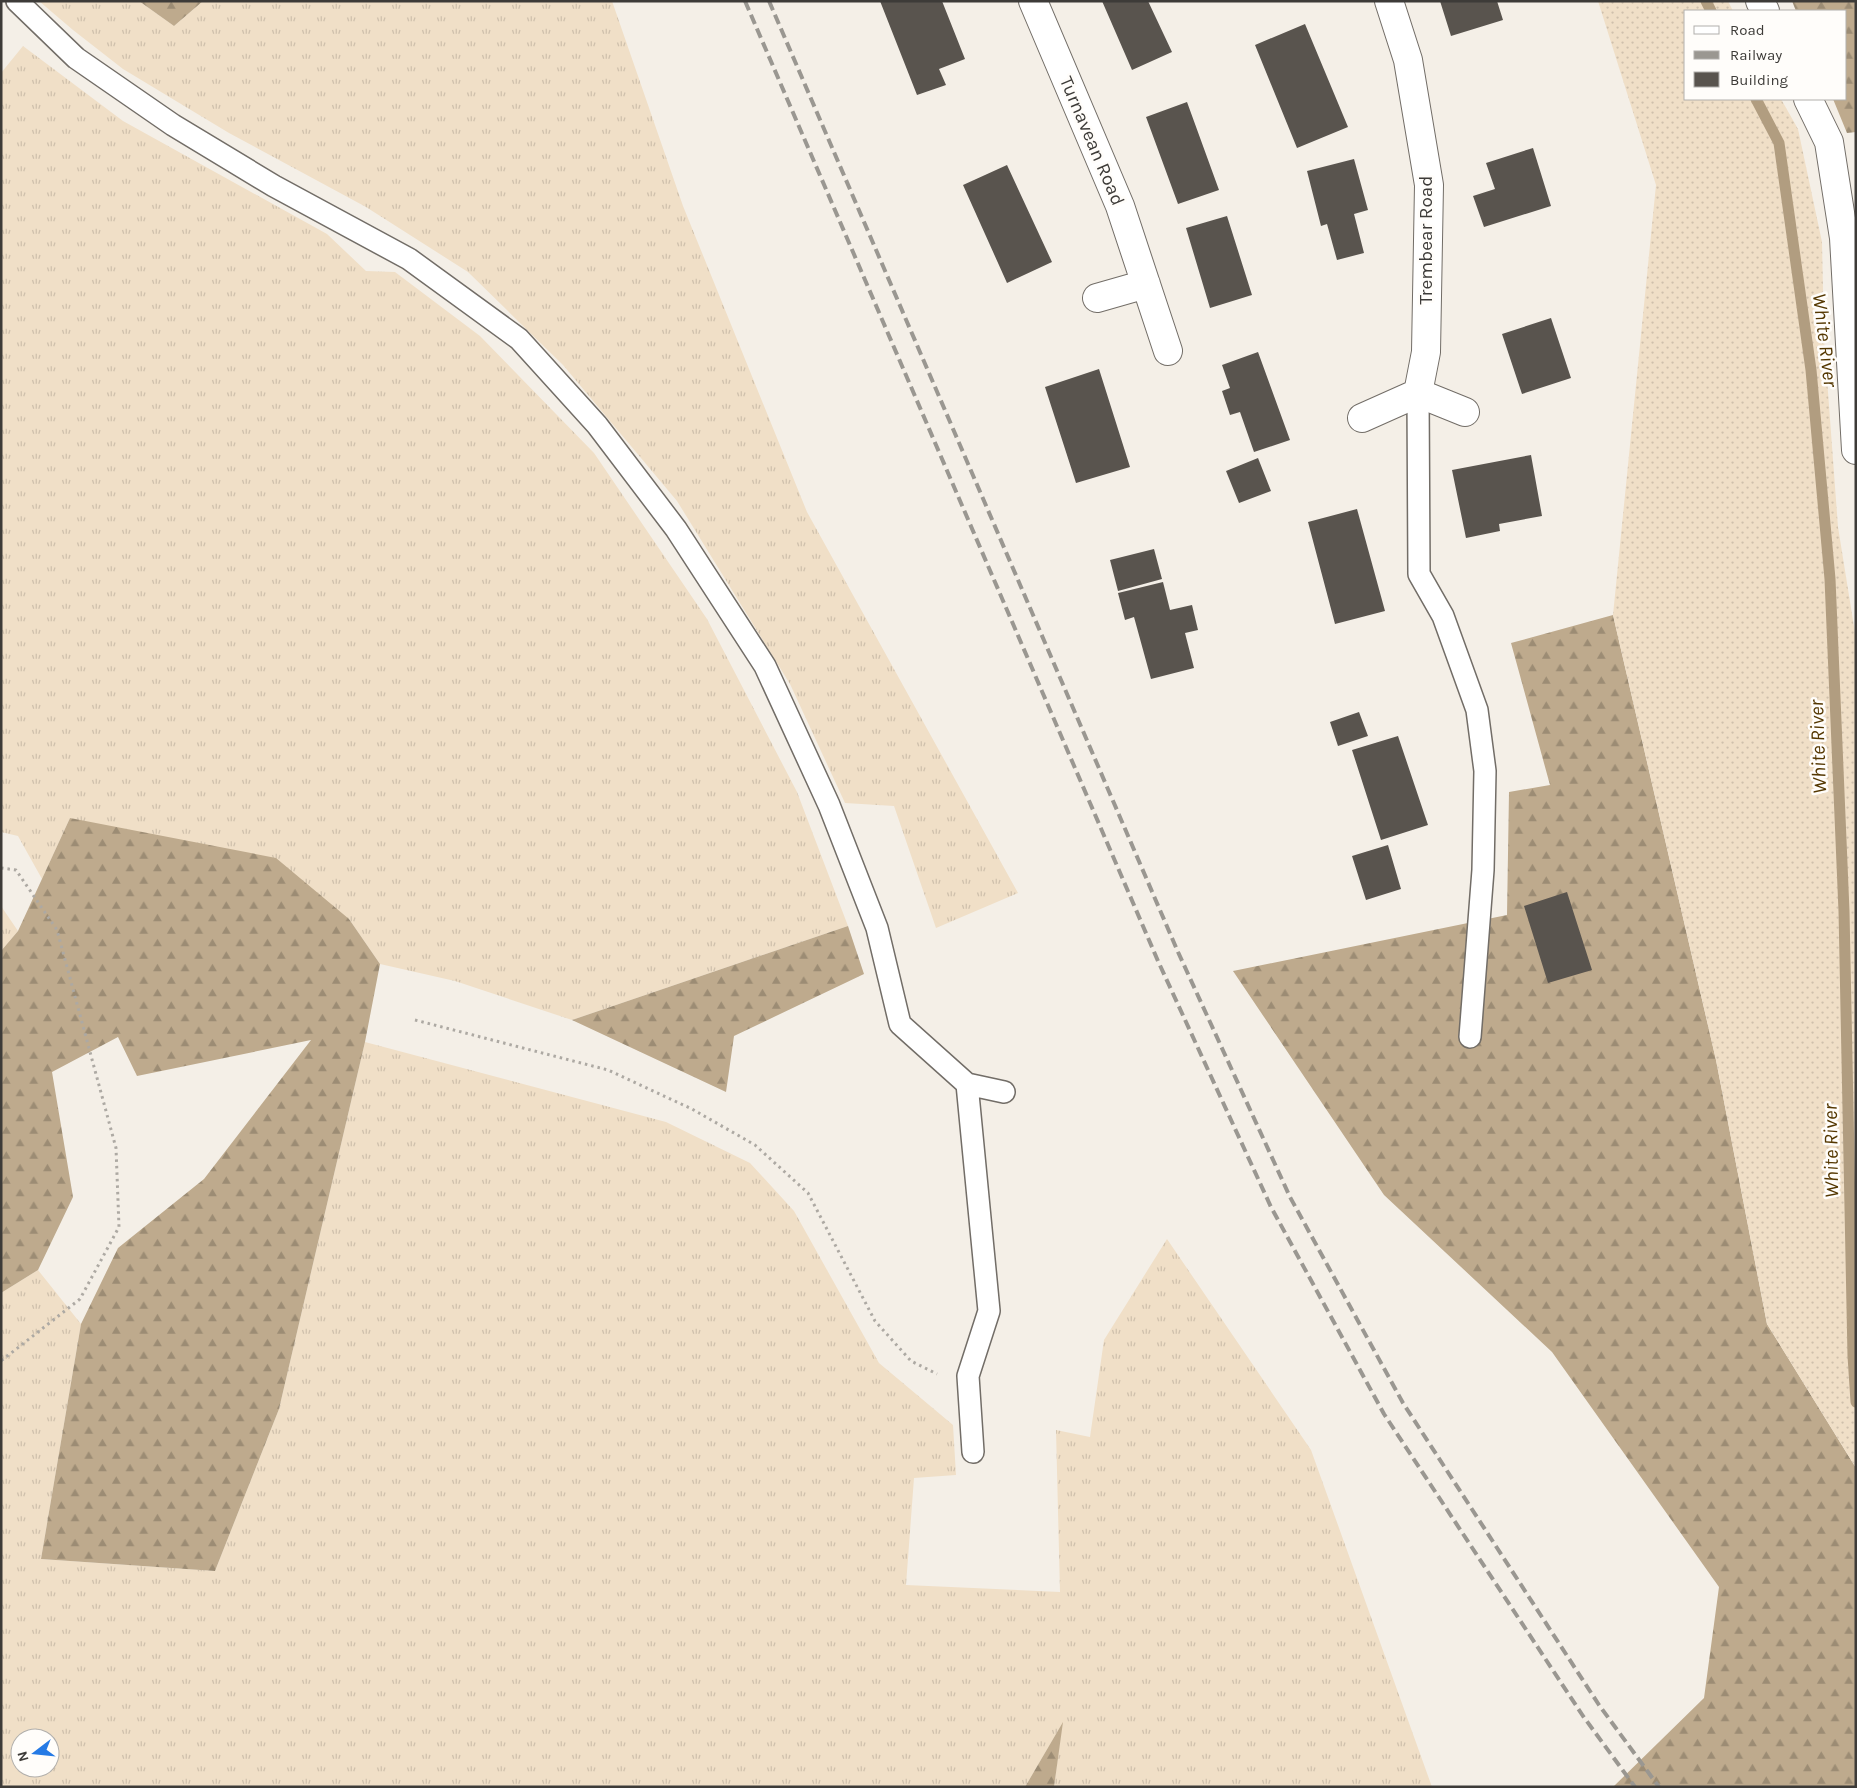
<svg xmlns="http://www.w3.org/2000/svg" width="1857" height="1788" font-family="Karla,sans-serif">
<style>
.grass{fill:url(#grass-tufts);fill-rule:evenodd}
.forest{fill:url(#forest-firs)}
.garden{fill:url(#garden-dots)}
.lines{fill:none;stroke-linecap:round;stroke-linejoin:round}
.stream{stroke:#b19d80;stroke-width:11}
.building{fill:#59544e}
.service-casing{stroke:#726d67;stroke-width:24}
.minor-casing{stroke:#726d67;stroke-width:30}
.path{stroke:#ada9a3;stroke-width:3;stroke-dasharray:2.5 4;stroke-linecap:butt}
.service{stroke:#fff;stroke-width:21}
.minor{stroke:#fff;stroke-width:28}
.rail{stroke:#9a9791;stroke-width:4;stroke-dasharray:10 5;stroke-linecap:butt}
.labels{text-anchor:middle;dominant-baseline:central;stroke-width:5;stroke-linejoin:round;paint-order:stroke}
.street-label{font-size:19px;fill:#3d3b38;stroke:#fffdfa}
.water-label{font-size:20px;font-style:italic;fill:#543700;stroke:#fffdfa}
</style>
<defs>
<pattern id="grass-tufts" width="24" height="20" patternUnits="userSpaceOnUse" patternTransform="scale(1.25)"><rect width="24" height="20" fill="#f0dfc7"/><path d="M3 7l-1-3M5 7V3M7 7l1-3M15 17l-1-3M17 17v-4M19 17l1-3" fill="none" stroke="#cfc0ac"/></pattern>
<pattern id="forest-firs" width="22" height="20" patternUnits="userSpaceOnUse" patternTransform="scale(1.25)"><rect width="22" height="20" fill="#beaa8d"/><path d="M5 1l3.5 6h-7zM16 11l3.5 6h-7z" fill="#9c8c74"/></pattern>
<pattern id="garden-dots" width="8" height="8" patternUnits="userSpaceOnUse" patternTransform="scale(1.25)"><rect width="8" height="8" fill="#f0dfc7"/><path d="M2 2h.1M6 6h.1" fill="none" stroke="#cfc0ac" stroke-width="1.8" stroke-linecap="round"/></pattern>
</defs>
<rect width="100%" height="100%" fill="#f4efe7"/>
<path class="grass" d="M39,1H139L174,26L203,1H612L683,206L807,512L1018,893L936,928L894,806L845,803L790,684L677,501L563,365L468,272L366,207L229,133L123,69L73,30Z
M23,46L123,121L327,234L366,271L395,272L480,336L594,453L707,619L797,792L848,926L572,1020L455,981L380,964L349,919L70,818L42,879L18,836L1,832V73Z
M1,906L18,931L1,951Z
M365,1042L666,1122L750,1163L794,1211L879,1363L953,1425L956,1475L914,1478L906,1585L1060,1592L1056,1430L1090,1437L1104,1340L1167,1239L1311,1450L1432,1787H1054L1062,1724L1025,1787H1V1293L38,1270L81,1324L41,1559L215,1571L279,1409ZM20,1738H50V1768H20Z"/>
<path class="forest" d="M139,1H203L174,26Z
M1792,1H1856V132L1847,133L1833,99H1846V11H1796Z
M1613,615L1716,1060L1767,1324L1856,1468V1787H1613L1704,1698L1719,1587L1552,1352L1384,1195L1233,971L1507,915L1509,792L1550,785L1511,643Z
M70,818L276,858L349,919L380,964L365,1042L279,1409L215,1571L41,1559L81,1324L118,1248L204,1179L311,1040L137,1076L118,1037L52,1072L73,1197L38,1270L1,1293V951L18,931Z
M848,926L864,974L734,1036L726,1092L572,1020Z
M1063,1722L1054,1787H1025Z"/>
<path class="garden" d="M1598,1H1728L1733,11H1686V99H1781L1798,129L1822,242L1824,338L1838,527L1856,639V1468L1767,1324L1716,1060L1613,615L1656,185Z"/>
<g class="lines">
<path class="stream" d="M1706,1L1711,11
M1756,99L1779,143L1811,370L1830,579L1844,911L1853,1356L1856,1402"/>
</g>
<path class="building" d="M880,1H942L965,59L939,69L946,85L917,95Z
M1102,1H1148L1172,52L1132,70Z
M1440,1H1497L1503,20L1451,36Z
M1305,24L1348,127L1297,148L1255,45Z
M1187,102L1219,190L1178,204L1146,117Z
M1533,148L1551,206L1484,227L1473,196L1495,189L1486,163Z
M1354,159L1368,210L1354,214L1364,253L1337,260L1327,224L1321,226L1307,171Z
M1007,165L1052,262L1007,283L963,185Z
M1227,216L1252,295L1210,308L1186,228Z
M1551,318L1571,378L1522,394L1502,334Z
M1258,352L1290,440L1254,452L1240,412L1230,415L1222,391L1230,388L1222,365Z
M1099,369L1130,467L1076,483L1045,387Z
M1531,455L1542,516L1499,524L1500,531L1466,538L1452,470Z
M1258,458L1271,491L1239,503L1226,471Z
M1357,509L1385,611L1335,624L1308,522Z
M1154,549L1162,579L1118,591L1110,560Z
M1163,582L1170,610L1192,605L1198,630L1185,633L1194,668L1151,679L1134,617L1125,620L1118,593Z
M1359,712L1368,736L1338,746L1330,722Z
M1398,736L1428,825L1381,840L1352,750Z
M1388,845L1401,889L1366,900L1352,856Z
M1567,892L1592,970L1548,983L1524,906Z"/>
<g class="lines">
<defs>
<path id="service" d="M17,1L76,58L173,125L274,186L409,259L519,339L597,425L676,529L765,666L829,805L877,928L900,1024L967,1084L1004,1092
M1418,393L1419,574L1443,616L1477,710L1485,771L1483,870L1470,1037
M967,1084L989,1311L968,1376L973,1452"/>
<path id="minor" d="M1033,1L1120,206L1168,351
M1389,1L1408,60L1429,185L1426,352L1418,393
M1760,1L1765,11
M1808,99L1829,142L1844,238L1856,450
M1097,298L1146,284
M1362,418L1418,393L1465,412"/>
</defs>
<use href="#service" class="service-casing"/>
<use href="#minor" class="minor-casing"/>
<path class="path" d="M1,868L16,870L57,930L116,1148L119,1227L80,1299L1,1361
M415,1020L608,1070L692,1109L755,1145L808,1193L875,1321L911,1361L937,1374"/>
<use href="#service" class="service"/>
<use href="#minor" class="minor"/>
<path class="rail" d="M745,1L1158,961L1271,1207L1384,1414L1583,1716L1635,1787
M769,1L1178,952L1290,1197L1403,1403L1599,1705L1659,1787"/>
</g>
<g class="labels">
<g class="street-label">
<text transform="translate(1092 141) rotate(67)">Turnavean Road</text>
<text transform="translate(1426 240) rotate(-90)">Trembear Road</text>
</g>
<g class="water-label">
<text transform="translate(1825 340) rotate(83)">White River</text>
<text transform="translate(1818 747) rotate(-92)">White River</text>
<text transform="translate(1831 1151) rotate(-91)">White River</text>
</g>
</g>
<rect width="1857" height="1788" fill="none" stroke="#3d3b38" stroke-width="5"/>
<rect x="1684" y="10" width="162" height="90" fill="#fffdfa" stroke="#b1afac"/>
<rect x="1694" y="26" width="25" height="8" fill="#ffffff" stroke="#b1afac"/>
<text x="1730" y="35" font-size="15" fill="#3d3b38">Road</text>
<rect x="1694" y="51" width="25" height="8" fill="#9a9791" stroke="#b1afac"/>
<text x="1730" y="60" font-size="15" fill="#3d3b38">Railway</text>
<rect x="1694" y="72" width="25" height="15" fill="#59544e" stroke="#b1afac"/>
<text x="1730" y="85" font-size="15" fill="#3d3b38">Building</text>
<g transform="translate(35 1753) rotate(254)"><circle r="24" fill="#fffdfa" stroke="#b1afac"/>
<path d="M0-4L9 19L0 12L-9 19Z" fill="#257ae5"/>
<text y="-8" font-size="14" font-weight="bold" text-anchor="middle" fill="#3d3b38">N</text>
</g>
</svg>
